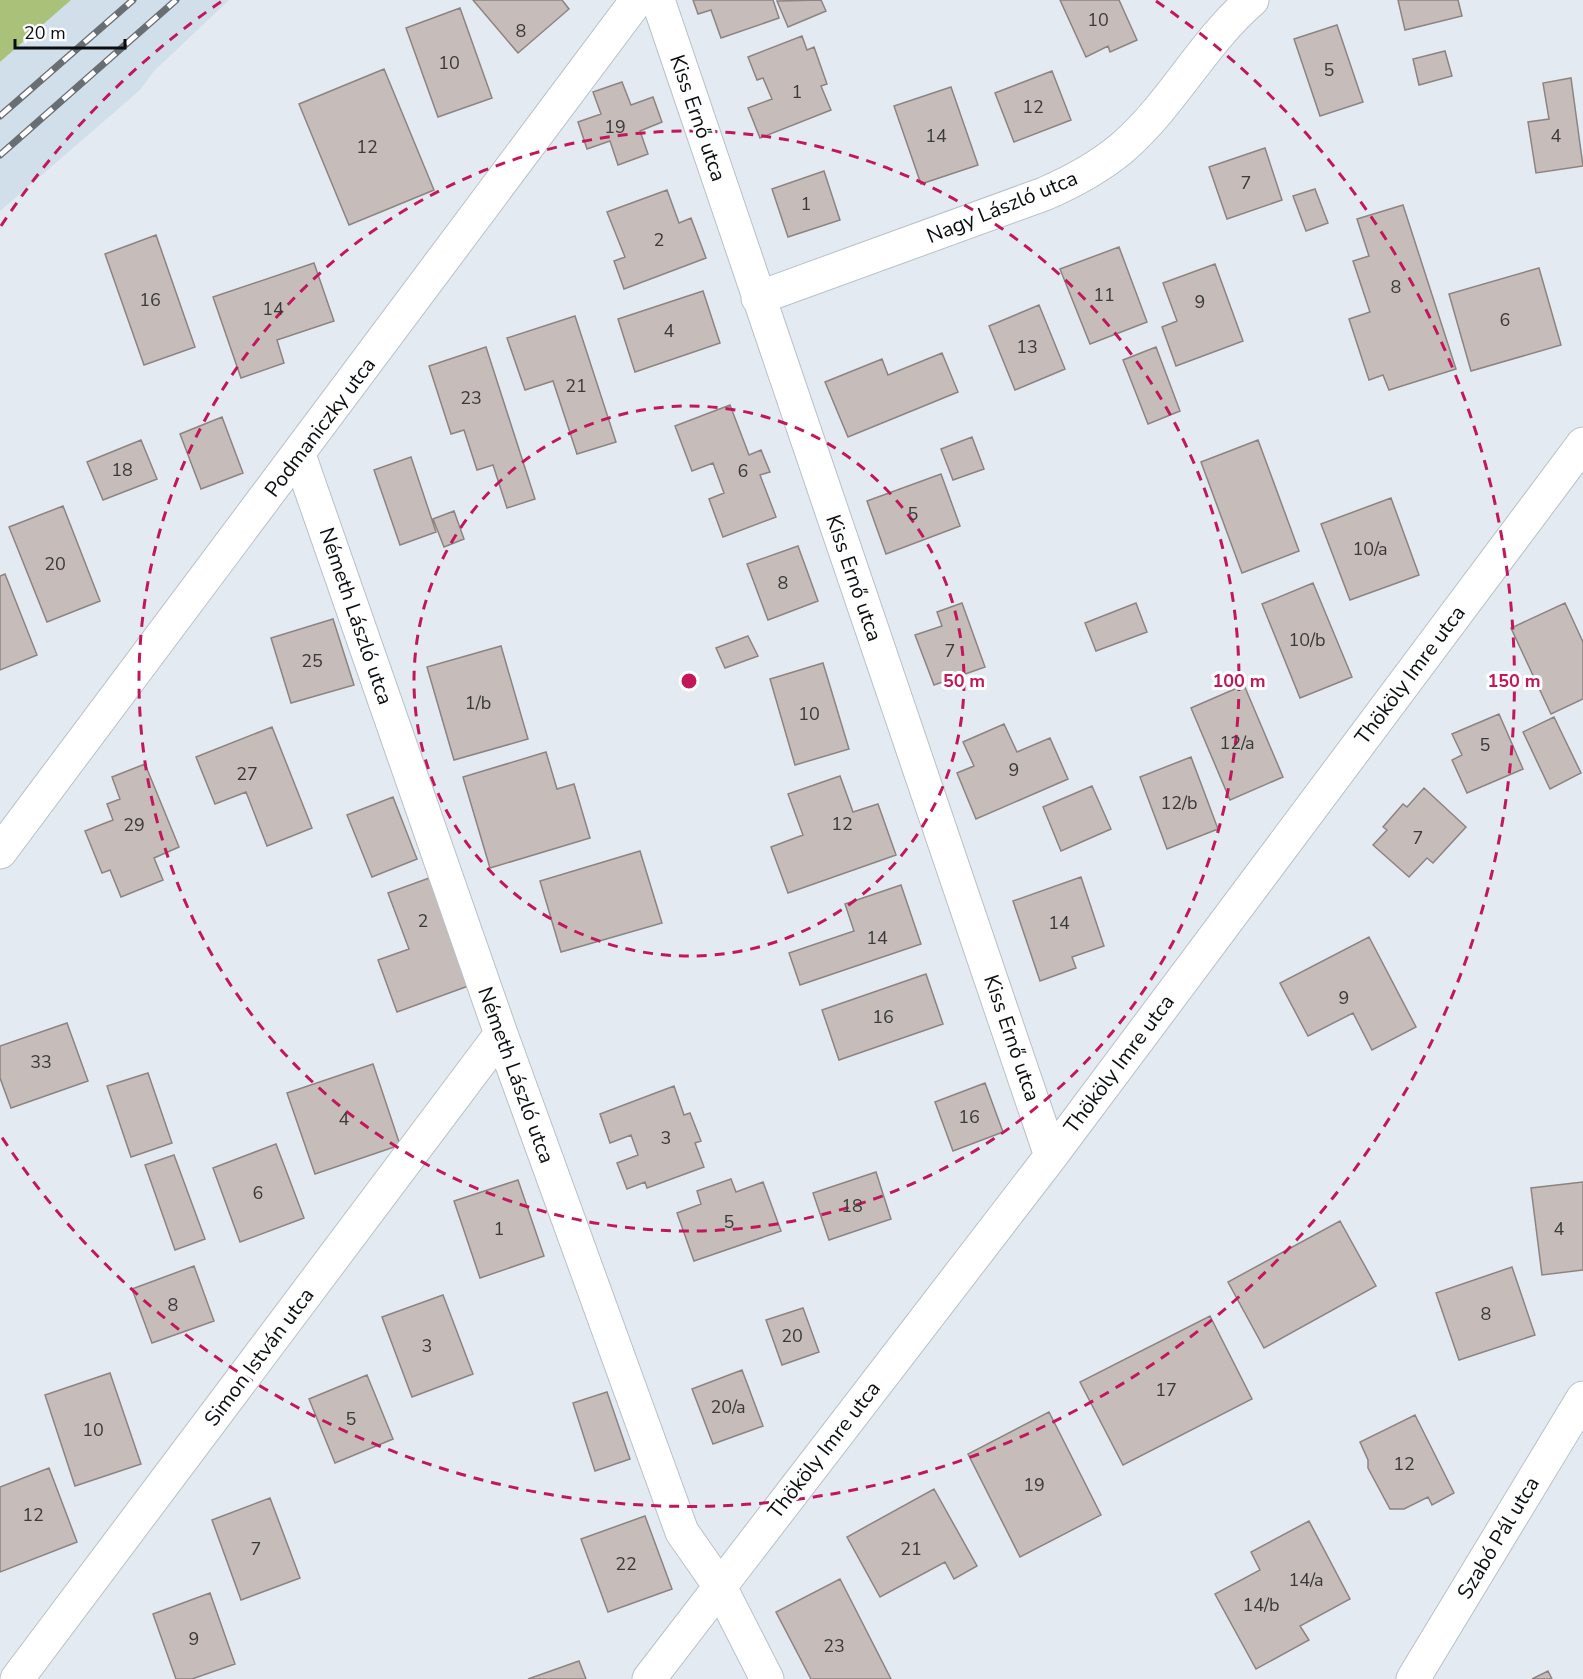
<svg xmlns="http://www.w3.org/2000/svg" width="1583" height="1679" font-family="'Nunito Sans',sans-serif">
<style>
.built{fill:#d1dfeb}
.green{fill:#aac17a}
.building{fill:#c6bcb9;stroke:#8d8481;stroke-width:1.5}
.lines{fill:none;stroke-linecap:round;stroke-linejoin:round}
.minor-casing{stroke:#b9c1c7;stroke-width:35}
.minor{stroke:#fff;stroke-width:33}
.rail-casing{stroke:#696e72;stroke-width:7}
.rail{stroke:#fff;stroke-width:4.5;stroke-dasharray:14;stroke-linecap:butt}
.ring{fill:none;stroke:#c2185b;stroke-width:3;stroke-dasharray:10 8}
.labels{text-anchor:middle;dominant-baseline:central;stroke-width:6;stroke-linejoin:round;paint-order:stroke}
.number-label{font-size:18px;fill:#3a3a3a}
.street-label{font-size:21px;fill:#0b0e10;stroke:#fff}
.centre{fill:#c2185b;stroke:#fff;stroke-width:3}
.ring-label{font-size:18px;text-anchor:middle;font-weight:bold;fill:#c2185b;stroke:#fff;stroke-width:6;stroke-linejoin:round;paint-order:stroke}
</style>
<rect width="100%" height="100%" fill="#e3eaf1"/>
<path class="built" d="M71,0H229L154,71L140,90L0,211V62Z"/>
<path class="green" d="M0,0H71L0,62Z"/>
<path class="building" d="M473,0H562L569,9L518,53Z
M693,0H773L779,18L721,38L711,10L698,14Z
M821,0L826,11L788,27L777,1Z
M1060,0H1119L1137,40L1110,52L1108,46L1086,57Z
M1398,0H1458L1462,16L1405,30Z
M460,8L492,98L438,117L406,28Z
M1337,25L1363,102L1320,116L1294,39Z
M802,36L807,50L814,47L827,84L821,86L831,110L760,138L748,108L772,99L763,78L757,80L748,57Z
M1445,51L1452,76L1419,85L1413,59Z
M384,69L434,190L349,225L299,104Z
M1052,71L1071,120L1014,142L995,93Z
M1571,78L1583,166L1536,173L1528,122L1549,119L1543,83Z
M622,82L631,105L653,97L662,122L640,131L648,154L618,165L610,141L587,149L578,122L601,114L593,92Z
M951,87L978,165L921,184L894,106Z
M1265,148L1282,200L1227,219L1209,167Z
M824,171L840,220L788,237L772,189Z
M1315,189L1328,223L1306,231L1293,196Z
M667,190L679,223L691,218L706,258L624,289L614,261L625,257L607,212Z
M1403,205L1456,369L1389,390L1383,375L1369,380L1349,319L1370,312L1353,261L1369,256L1357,219Z
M156,235L195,347L144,365L105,254Z
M1119,247L1147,322L1090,344L1060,269Z
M314,263L334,321L277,340L284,363L241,378L213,297Z
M1215,264L1243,341L1176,366L1162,327L1177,321L1163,283Z
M1539,268L1561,345L1471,371L1449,294Z
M703,291L720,343L635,372L618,319Z
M1039,305L1065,369L1015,390L989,326Z
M575,316L616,442L577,454L553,381L525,390L507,338Z
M486,347L535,499L507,508L493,465L477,470L464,430L451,434L429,366Z
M1156,347L1180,411L1148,424L1123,360Z
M942,353L958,392L848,437L825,382L882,359L888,375Z
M730,405L749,455L761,450L770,472L760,475L776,517L723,537L709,499L724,493L713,463L692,471L675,426Z
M222,417L243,473L201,489L180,434Z
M972,437L984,469L953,480L941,449Z
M141,440L157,479L103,500L87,462Z
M1258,440L1299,551L1242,573L1201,462Z
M411,457L436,532L400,545L374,470Z
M941,474L960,526L886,554L867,501Z
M1391,498L1419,575L1350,600L1321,524Z
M63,506L100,601L47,622L9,527Z
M454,511L464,539L444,547L433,519Z
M798,546L818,601L768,620L747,564Z
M5,574L37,655L0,670V576Z
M1313,583L1352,677L1300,698L1262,604Z
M962,603L985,667L934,685L915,635L942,626L937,612Z
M1136,603L1147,632L1096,651L1085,623Z
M1565,603L1583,642V699L1551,714L1511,628Z
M333,619L354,685L291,703L271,638Z
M748,636L758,656L725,668L716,648Z
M501,646L528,739L454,760L427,667Z
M823,663L849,749L795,765L770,679Z
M1244,685L1283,777L1230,800L1191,708Z
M1499,714L1523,769L1467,793L1452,760L1462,755L1452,734Z
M1554,717L1581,773L1550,789L1523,732Z
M1004,724L1017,752L1050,738L1068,779L976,819L957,773L974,766L963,742Z
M272,727L312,828L267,846L246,792L215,804L196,757Z
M546,752L557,789L574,784L590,838L490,868L463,777Z
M1191,757L1218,829L1167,849L1140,777Z
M145,764L179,847L154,858L163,880L121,897L110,870L102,873L85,831L113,820L107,804L120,799L112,777Z
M840,776L853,812L878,804L896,855L788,893L771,847L803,835L788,794Z
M1092,786L1111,829L1061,851L1043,807Z
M1424,788L1466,827L1433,863L1427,858L1409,877L1373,845L1387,830L1383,827L1403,804L1407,807Z
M393,797L417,859L372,877L347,815Z
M640,851L662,923L561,952L540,881Z
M432,877L471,985L397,1012L378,960L409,949L388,893Z
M1081,877L1104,946L1072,957L1076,968L1040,981L1013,901Z
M901,885L921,944L800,985L789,953L854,931L845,904Z
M1369,937L1416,1027L1372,1050L1353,1013L1308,1036L1280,983Z
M926,974L943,1024L839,1060L822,1010Z
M67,1023L88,1081L11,1108L0,1078V1046Z
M373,1064L400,1145L315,1174L287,1093Z
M148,1073L172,1143L131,1157L107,1086Z
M985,1083L1003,1132L953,1151L935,1102Z
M674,1086L684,1115L690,1113L701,1141L695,1143L704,1167L647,1188L645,1182L627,1189L617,1163L638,1155L631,1135L610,1143L600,1114Z
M276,1144L304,1218L240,1242L213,1168Z
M174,1155L205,1239L175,1250L145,1165Z
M876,1172L891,1219L829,1240L813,1193Z
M731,1179L736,1192L763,1182L781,1231L694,1261L677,1213L701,1204L697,1191Z
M518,1180L544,1256L480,1278L454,1201Z
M1583,1182V1270L1542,1275L1531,1188Z
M1340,1221L1376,1286L1264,1348L1228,1282Z
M194,1266L214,1321L152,1343L132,1289Z
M1512,1267L1535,1335L1459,1360L1436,1293Z
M443,1295L473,1374L412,1397L382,1317Z
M803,1308L819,1352L782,1365L766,1320Z
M1210,1316L1252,1399L1123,1465L1080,1382Z
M742,1370L763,1426L713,1444L692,1389Z
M110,1373L141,1464L75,1486L45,1395Z
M367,1375L393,1439L335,1463L309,1399Z
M607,1392L630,1459L595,1471L573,1403Z
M1049,1412L1101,1515L1020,1557L968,1454Z
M1415,1415L1454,1493L1432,1505L1428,1497L1404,1509H1390L1368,1468V1460L1360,1442Z
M49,1468L77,1542L0,1572V1487Z
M934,1489L977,1566L954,1579L945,1562L880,1597L847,1537Z
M270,1498L300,1578L241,1600L212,1520Z
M645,1516L672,1589L608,1612L581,1539Z
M1309,1521L1350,1599L1300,1626L1309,1640L1256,1669L1215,1594L1260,1570L1251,1552Z
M840,1579L891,1679H811L776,1612Z
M210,1593L235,1664L192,1679H176L153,1614Z
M579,1661L586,1679H528Z
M1548,1671L1552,1679H1532Z"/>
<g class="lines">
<defs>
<path id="minor" d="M658,0L1051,1156
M758,298L1044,194C1072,182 1098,168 1122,148C1172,105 1202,43 1252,0
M299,455L501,1034L682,1532L719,1585L767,1679
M0,852L637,0
M17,1679L501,1034
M649,1679L1051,1156L1583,444
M1413,1679L1583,1398"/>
</defs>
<use href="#minor" class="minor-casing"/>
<use href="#minor" class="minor"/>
<defs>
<path id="rail" d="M0,116L133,0
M0,155L176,0"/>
</defs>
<use href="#rail" class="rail-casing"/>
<use href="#rail" class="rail"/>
</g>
<g class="ring">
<circle cx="689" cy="681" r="275"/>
<circle cx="689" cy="681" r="550"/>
<path d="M1 226A825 825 0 0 1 222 1M1156 1A825 825 0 1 1 1 1136"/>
</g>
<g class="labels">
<g class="number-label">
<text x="1098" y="20">10</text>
<text x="521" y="31">8</text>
<text x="449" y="63">10</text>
<text x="1329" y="70">5</text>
<text x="797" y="92">1</text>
<text x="1033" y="107">12</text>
<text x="615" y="127">19</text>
<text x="936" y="136">14</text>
<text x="1556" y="136">4</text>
<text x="367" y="147">12</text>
<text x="1246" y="183">7</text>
<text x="806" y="204">1</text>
<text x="659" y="240">2</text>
<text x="1396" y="287">8</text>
<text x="1104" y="295">11</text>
<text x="150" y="300">16</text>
<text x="1200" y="302">9</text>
<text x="273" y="309">14</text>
<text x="1505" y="320">6</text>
<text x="669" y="331">4</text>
<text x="1027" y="347">13</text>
<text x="576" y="386">21</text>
<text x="471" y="398">23</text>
<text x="122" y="470">18</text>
<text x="743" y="471">6</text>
<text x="913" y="514">5</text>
<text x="1370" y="549">10/a</text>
<text x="55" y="564">20</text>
<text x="783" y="583">8</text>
<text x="1307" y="640">10/b</text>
<text x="950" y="651">7</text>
<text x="312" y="661">25</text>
<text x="478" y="703">1/b</text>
<text x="809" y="714">10</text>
<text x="1237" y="743">12/a</text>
<text x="1485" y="745">5</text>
<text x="1014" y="770">9</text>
<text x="247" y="774">27</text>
<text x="1179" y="803">12/b</text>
<text x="842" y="824">12</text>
<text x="134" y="825">29</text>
<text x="1418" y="838">7</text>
<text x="423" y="921">2</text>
<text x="1059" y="923">14</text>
<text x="877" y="938">14</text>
<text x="1344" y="998">9</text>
<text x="883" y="1017">16</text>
<text x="41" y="1062">33</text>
<text x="969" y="1117">16</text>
<text x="344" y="1119">4</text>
<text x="666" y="1138">3</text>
<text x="258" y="1193">6</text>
<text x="852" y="1206">18</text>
<text x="729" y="1222">5</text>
<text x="499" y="1229">1</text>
<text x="1559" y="1229">4</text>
<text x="173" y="1305">8</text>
<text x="1486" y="1314">8</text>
<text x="792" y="1336">20</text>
<text x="427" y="1346">3</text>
<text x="1166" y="1390">17</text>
<text x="728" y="1407">20/a</text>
<text x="351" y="1419">5</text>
<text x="93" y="1430">10</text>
<text x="1404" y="1464">12</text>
<text x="1034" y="1485">19</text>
<text x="33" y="1515">12</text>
<text x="256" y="1549">7</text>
<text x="911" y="1549">21</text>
<text x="626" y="1564">22</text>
<text x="1306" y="1580">14/a</text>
<text x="1261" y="1605">14/b</text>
<text x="194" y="1639">9</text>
<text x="834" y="1646">23</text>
</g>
<g class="street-label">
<text transform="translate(698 118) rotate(71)">Kiss Ernő utca</text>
<text transform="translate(1002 207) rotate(-22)">Nagy László utca</text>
<text transform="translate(320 427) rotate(-53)">Podmaniczky utca</text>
<text transform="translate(854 578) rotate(71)">Kiss Ernő utca</text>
<text transform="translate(356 616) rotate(71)">Németh László utca</text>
<text transform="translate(1410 675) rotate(-53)">Thököly Imre utca</text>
<text transform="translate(1012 1038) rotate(71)">Kiss Ernő utca</text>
<text transform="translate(1119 1064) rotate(-53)">Thököly Imre utca</text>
<text transform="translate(516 1075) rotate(70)">Németh László utca</text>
<text transform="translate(259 1357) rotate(-53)">Simon István utca</text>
<text transform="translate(824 1450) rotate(-52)">Thököly Imre utca</text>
<text transform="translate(1498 1538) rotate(-59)">Szabó Pál utca</text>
</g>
</g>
<circle cx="689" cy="681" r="9" class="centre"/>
<g class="ring-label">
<text x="964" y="687">50 m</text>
<text x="1239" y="687">100 m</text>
<text x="1514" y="687">150 m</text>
</g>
<path d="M15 39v9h110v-9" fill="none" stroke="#0b0e10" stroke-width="3"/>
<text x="24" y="39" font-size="18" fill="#0b0e10" stroke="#ffffff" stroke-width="4.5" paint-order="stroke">20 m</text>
</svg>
